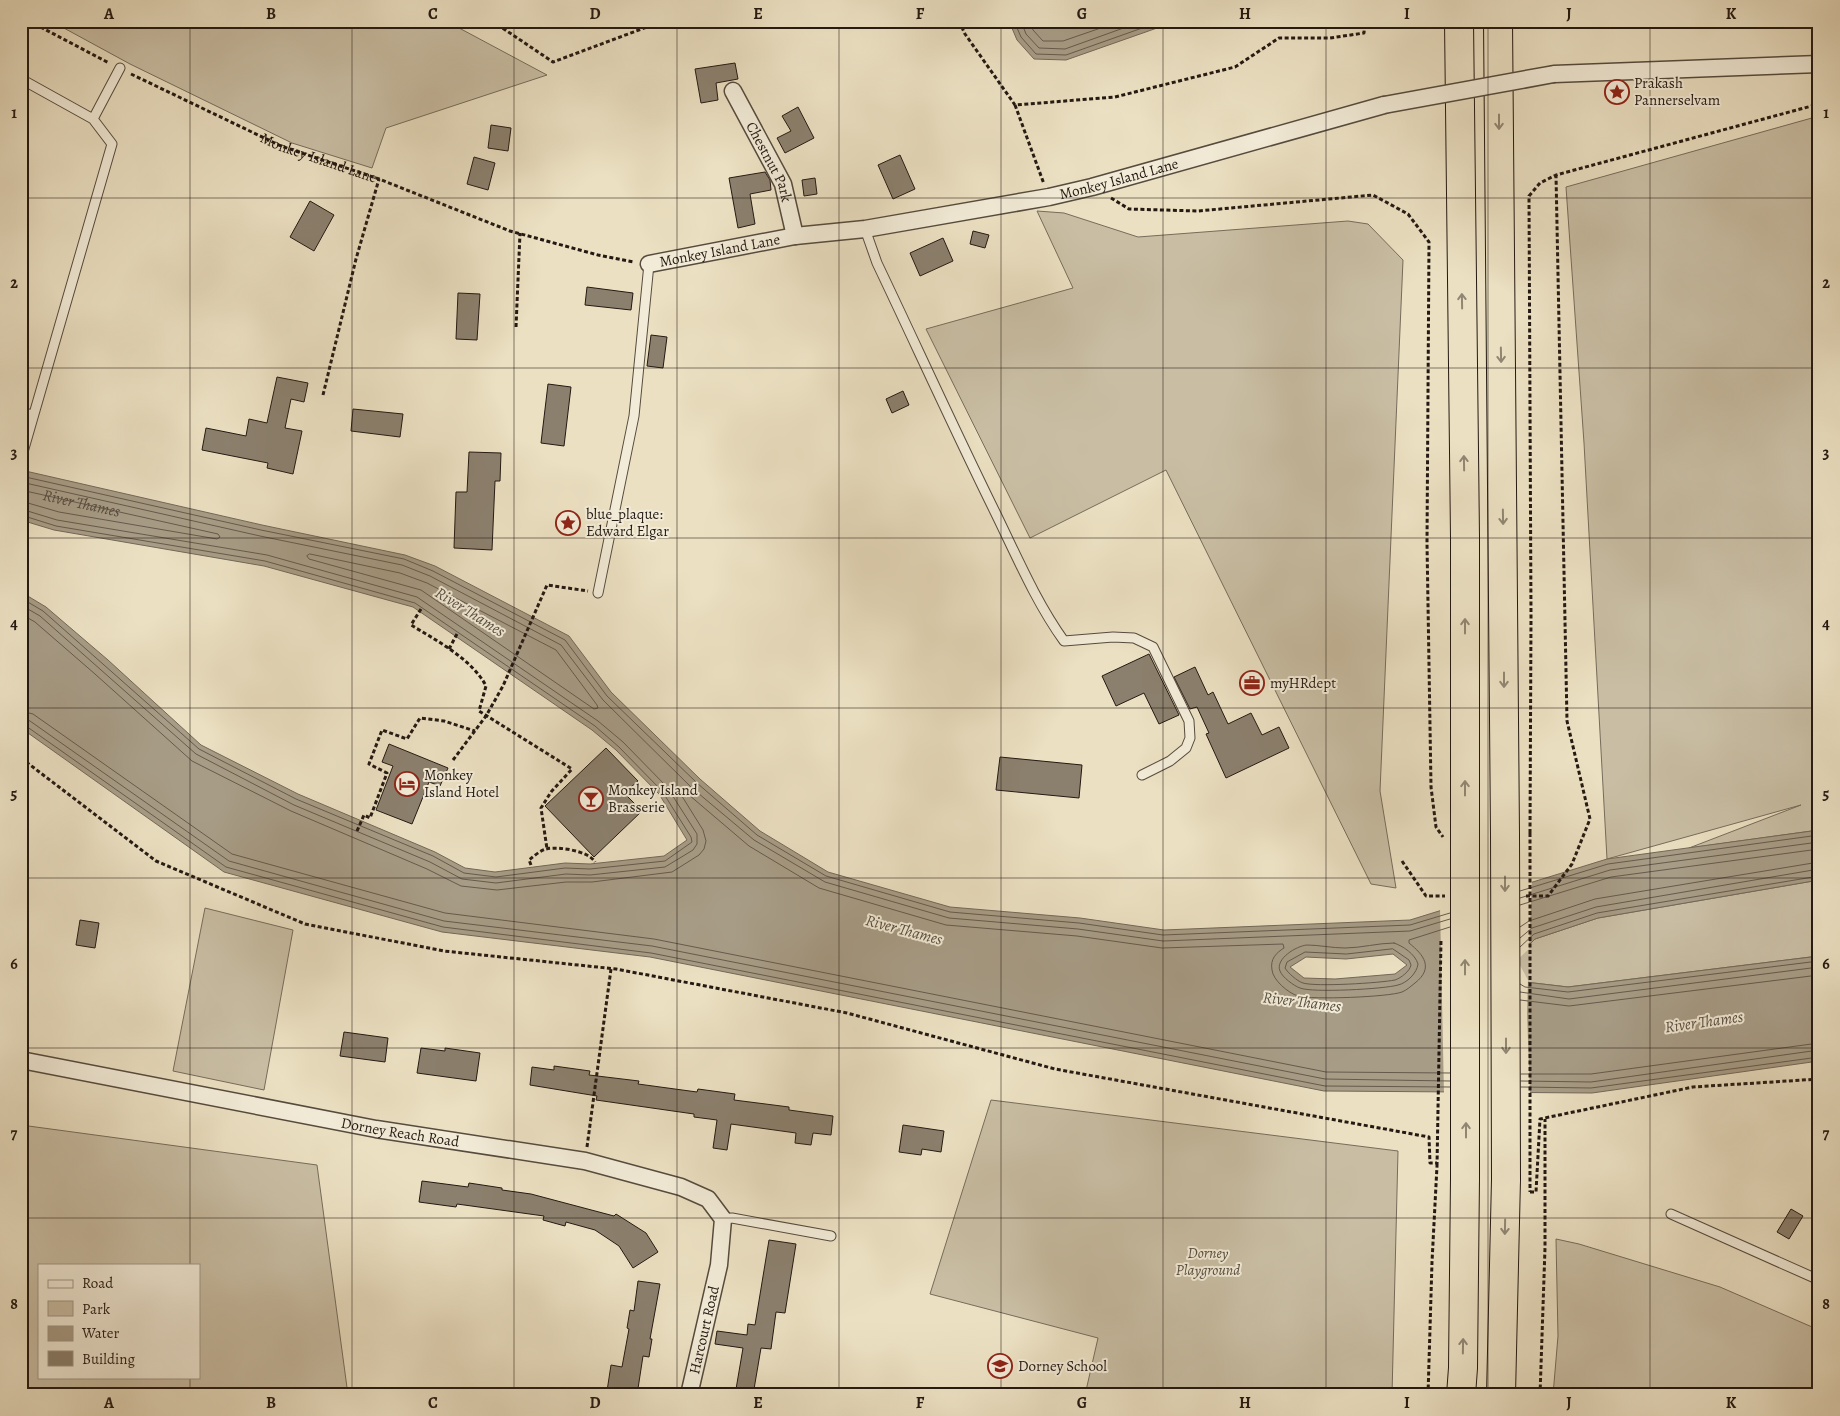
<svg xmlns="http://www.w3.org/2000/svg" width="1840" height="1416" font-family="Alegreya,serif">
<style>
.green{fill:#c9bea4;stroke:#766c5b;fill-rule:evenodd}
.water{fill:#a79c86;stroke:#736858;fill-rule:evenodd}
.pier{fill:#ebe0c2}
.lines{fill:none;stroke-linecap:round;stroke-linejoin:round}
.shore{stroke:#665a4c;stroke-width:1}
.building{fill:#8b806e;stroke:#241912}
.service-casing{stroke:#564b3e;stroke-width:11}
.minor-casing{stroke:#564b3e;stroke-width:19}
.motorway-casing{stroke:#241912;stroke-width:30}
.path{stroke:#241912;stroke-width:3;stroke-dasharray:4 2.5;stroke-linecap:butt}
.service{stroke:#f2ebd7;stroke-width:9}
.minor{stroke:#f2ebd7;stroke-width:16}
.motorway{stroke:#ebe0c2;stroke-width:28}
.minor-bridge-casing{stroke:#564b3e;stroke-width:19;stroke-linecap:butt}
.motorway-bridge-casing{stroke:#241912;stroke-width:30;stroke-linecap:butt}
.path-bridge{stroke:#241912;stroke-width:3;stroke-dasharray:4 2.5;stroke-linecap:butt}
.minor-bridge{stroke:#f2ebd7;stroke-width:16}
.motorway-bridge{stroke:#ebe0c2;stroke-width:28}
.oneway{stroke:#918673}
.grid{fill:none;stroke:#241912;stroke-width:1;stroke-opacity:0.55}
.labels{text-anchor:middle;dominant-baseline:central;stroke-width:4;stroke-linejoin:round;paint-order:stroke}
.poi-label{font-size:15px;fill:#241912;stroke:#f2ebd7;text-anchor:start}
.street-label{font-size:15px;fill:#241912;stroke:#f2ebd7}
.park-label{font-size:15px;font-style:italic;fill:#564b3e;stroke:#f2ebd7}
.water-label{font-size:16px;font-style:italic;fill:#584d40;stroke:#f2ebd7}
.neatline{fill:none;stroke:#241912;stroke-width:2}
.grid-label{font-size:16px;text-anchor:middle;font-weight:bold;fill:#241912}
</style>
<rect width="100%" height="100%" fill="#ebe0c2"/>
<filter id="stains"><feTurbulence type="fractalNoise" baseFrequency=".004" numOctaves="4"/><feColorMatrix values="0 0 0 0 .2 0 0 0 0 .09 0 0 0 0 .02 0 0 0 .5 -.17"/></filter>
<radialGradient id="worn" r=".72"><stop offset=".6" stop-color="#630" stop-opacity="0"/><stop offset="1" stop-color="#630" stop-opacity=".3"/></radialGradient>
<path class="green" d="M51,21H446L547,75L386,128L372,168L292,143L130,64Z
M1819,116V830L1689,848L1801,805L1607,859L1584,443L1566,187Z
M1037,211L1064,213L1138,237L1348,221L1368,224L1403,260L1380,791L1396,888L1371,884L1166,470L1030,538L926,329L1073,288Z
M1819,880V956L1568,987L1525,982L1514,960L1535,939L1598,918Z
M205,908L293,930L264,1090L173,1071Z
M991,1100L1398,1151L1392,1395H1085L1098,1338L930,1294Z
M21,1125L317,1165L348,1395H21ZM39,1265H199V1377H39Z
M1556,1239L1579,1244L1720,1287L1819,1330V1395H1553L1558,1336Z"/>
<path class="water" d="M1009,21H1177L1066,60L1034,59L1017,40Z
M21,470L262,525L405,555L435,566L569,636L611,692L700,779L760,831L828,872L950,907L1080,918L1164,930L1410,920L1607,859L1819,830V880L1598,918L1535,939L1514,960L1525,982L1568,987L1819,956V1061L1592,1093L1324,1091L650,957L442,932L224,872L21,728V592L46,607L108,660L201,745L298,794L435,852L465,868L495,872L565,863L590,864L664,856L687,840L659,794L616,750L592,730L413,607L264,566L54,530L21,520ZM1393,954L1407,965L1395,974L1335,979L1304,978L1290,967L1306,957L1346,959Z"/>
<path class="pier" d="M1532,879L1529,949L1517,960L1528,980L1527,1013L1530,1095L1444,1094L1440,908Z"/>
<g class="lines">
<g class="shore">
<path d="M1014,21L1021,37L1036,54L1066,55L1162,21"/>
<path d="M1021,21L1026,34L1039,48L1065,49L1143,21"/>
<path d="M1029,21L1033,30L1043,41H1063L1121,21"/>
<path d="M21,476L261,530L404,559L433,571L565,640L607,696L697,783L757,835L826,876L950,912L1079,923L1163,935L1410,925L1450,913"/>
<path d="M21,482L260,536L402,565L430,576L561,645L603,700L692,788L754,840L825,882L949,918L1078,929L1163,941L1410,931L1450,919"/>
<path id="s1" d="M21,490L218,534L220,537L217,539L59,512L21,501"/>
<path d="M21,509L57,520L267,555L417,597L598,721L623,742L667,787L697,834V844L693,850L665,867L590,875L566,874L496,883L462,879L430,862L294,805L196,754L40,616L21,605"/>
<path d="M21,515L56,526L265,561L415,603L595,726L619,747L662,791L691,837L692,842L665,861L590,869L565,868L496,877L464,873L433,856L296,799L199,749L43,611L21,598"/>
<path d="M310,554L400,573L427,583L556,650L597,705L598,708L594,709L421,590L309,559L307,556Z"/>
<path d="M21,614L35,622L95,674L192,761L291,811L427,869L461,886L497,890L566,882H592L672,872L699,855L704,849L706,841L703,830L680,793L682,789L749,846L819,888L946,925L1077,936L1162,948L1283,944L1284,948C1276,953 1270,959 1272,970C1273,980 1288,993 1298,996C1312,1000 1389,997 1402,992C1407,990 1411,986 1415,983C1434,968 1424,955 1409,943V940L1450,927"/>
<path d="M21,711L33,714L232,854L445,913L654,939L1326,1072L1450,1073"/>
<path d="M21,718L30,721L229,861L444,921L652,946L1325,1079L1450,1081"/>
<path d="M21,725L26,726L226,867L443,927L651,953L1325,1086L1450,1087"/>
<path d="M1520,891L1608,864L1819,835"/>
<path d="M1520,898L1610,870L1819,842"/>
<path d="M1520,905L1611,877L1819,849"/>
<path d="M1520,927L1529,921L1595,899L1819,862"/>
<path d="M1520,938L1532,928L1596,907L1819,869"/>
<path d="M1394,943C1403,946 1415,954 1418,964C1417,973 1407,983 1398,985C1385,989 1312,993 1300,988C1294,986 1282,977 1280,971C1275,959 1296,946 1307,945C1319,945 1332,948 1345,948C1361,948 1378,943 1394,943Z"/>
<path d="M1520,947L1534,934L1597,913L1819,876"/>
<path d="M1393,949L1409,960L1411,965C1410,971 1401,978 1395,980C1380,983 1316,987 1303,983C1297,981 1288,973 1285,968L1287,962L1305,952L1346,954Z"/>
<path d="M1520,984L1525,987L1568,992L1819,961"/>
<path d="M1520,992L1569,999L1819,967"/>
<path d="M1520,1000L1569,1006L1819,975"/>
<path d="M1521,1074H1591L1819,1043"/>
<path d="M1521,1081L1591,1082L1819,1050"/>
<path d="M1521,1087L1591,1088L1819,1057"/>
</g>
</g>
<path class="building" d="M735,63L738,79L716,83L718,100L701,103L695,69Z
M798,107L814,138L785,153L777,138L791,131L782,116Z
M491,125L511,128L508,151L488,148Z
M900,155L915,189L893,199L878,165Z
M474,157L495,163L488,190L467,184Z
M765,172L770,180L771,190L750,194L755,224L738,228L729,178Z
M815,178L817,194L804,196L802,180Z
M310,201L334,215L314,251L290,237Z
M973,231L989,235L985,248L970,244Z
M943,238L953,261L920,276L910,253Z
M587,287L633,293L631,310L585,305Z
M458,293L480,294L477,340L456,339Z
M651,335L667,337L663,368L647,366Z
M277,377L308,383L304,402L291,399L285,428L302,431L293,474L267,468L268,463L202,450L206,428L246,436L249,419L267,423Z
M548,384L571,387L564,446L541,443Z
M903,391L909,405L892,413L886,399Z
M353,409L403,414L400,437L351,431Z
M469,452L501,453L500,481H495L492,550L454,548L456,492H467Z
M1149,654L1179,715L1159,724L1144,693L1116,706L1102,676Z
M1195,667L1208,695L1213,692L1228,724L1251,713L1262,735L1279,727L1289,748L1226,778L1206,734L1209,733L1197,707L1190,709L1174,677Z
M389,744L448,768L440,786L429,782L412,824L376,810L393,766L382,762Z
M606,748L638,781L624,793L642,811L594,857L545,806Z
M1000,757L1082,765L1079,798L996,790Z
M80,920L99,923L95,948L76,945Z
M344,1032L388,1038L385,1062L340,1056Z
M421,1048L445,1051V1048L480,1053L476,1081L417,1073Z
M554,1066L590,1071L589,1075L639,1081L638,1084L697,1092L698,1089L735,1094L734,1100L789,1107V1110L833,1116L831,1135L813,1133L811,1145L795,1143L796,1133L731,1124L727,1150L713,1148L717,1120L694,1117V1114L596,1100L597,1096L530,1085L532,1067L554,1070Z
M903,1125L944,1131L941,1152L922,1149L921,1155L899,1152Z
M422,1181L468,1187L469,1183L502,1188V1190L531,1194L614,1216L616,1214L646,1233L658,1252L633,1268L619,1246L595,1230L566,1222L565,1226L543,1220L544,1216L457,1204L456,1207L419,1202Z
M1791,1209L1803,1216L1789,1239L1777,1232Z
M769,1240L796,1244L785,1313L776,1312L771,1349L761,1348L753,1395H735L743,1348L715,1344L717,1331L747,1335L748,1324L755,1325Z
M638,1281L660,1284L650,1339H652L649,1357L643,1356L637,1395L607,1391L611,1365L622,1367L629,1329L627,1328L630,1310L634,1311Z"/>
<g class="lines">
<defs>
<path id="service" d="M21,79L93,119L112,144L21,459
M93,119L120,68
M865,229L877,263C917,347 955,431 996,514C1017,557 1036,602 1064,641L1113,637L1134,638L1153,647L1189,721L1190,738L1186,748L1170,761L1142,775
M21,412L33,415
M598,593L634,416L649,264
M1671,1214L1819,1280
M723,1219L732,1218L831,1236"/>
<g id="minor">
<path d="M1554,74L1819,64"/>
<path id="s3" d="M733,91L783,184L795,236"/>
<path id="s4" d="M649,264L795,236L865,229L1049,197L1092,187L1384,105"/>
<path id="s5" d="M21,1060L376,1129L585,1161L681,1187L708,1199L723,1219L719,1265L689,1395"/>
</g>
<path id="motorway" d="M1459,21L1465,537V837
M1498,21L1505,835
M1461,1395L1463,1368L1465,1178
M1501,1395L1506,1179"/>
</defs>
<use href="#service" class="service-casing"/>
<use href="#minor" class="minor-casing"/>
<use href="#motorway" class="motorway-casing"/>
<g class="path">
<path d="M29,21L109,63"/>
<path d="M492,21L553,62L663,21"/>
<path d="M959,21L965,34L1015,105L1115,97L1235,67L1279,38H1330L1364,33L1365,21"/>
<path id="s2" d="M131,74L281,146L379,179L510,231L598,255L634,262"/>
<path d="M1015,105L1044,184"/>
<path d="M1111,198L1129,209L1198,211L1373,195L1408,214L1429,242L1427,543L1431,787L1436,827L1443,837"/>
<path d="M516,327L520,233"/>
<path d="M323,395L356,259L379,179"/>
<path d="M421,609L411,625C436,640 473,660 486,686L479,711L572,769L551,792L541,808L547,849"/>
<path d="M449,649L458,632"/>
<path d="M21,758L156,861L305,924L444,951L616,969L847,1013L1055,1069L1429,1137L1430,1163H1437"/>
<path d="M453,760L486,716L503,686L547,585L588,591"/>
<path d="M357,831L364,815L370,818L387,773L369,764L382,730L407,739L420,718L444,721L475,731"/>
<path d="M1530,833L1531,617L1529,196L1540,183L1556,175L1819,104"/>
<path d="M1402,861L1426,896H1445"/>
<path d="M531,865L529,860C534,856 541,850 546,849C558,846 589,851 595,862"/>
<path d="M1526,896H1548L1572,864L1590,819L1567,721L1556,175"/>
<path d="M587,1147L611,969"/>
<path d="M1530,1192H1536L1540,1119L1693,1087L1819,1079"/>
<path d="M1428,1395L1432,1262L1437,1166"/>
<path d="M1540,1395L1545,1248V1119"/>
</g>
<use href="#service" class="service"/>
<use href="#minor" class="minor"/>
<use href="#motorway" class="motorway"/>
<defs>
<path id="minor-bridge" d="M1384,105L1554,74"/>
<path id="motorway-bridge" d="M1505,835L1506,1179
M1465,837V1178"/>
</defs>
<use href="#minor-bridge" class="minor-bridge-casing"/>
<use href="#motorway-bridge" class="motorway-bridge-casing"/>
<path class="path-bridge" d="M1530,833V1192
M1437,1166L1441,939"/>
<use href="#minor-bridge" class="minor-bridge"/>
<use href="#motorway-bridge" class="motorway-bridge"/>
</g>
<defs><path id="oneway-shaft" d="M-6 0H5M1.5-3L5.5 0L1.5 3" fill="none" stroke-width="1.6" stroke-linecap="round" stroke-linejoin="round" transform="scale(1.25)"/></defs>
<g class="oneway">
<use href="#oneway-shaft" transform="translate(1499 122) rotate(90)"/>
<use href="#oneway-shaft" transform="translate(1462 301) rotate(-91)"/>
<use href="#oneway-shaft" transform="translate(1501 355) rotate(89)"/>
<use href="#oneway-shaft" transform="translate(1464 463) rotate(-91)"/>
<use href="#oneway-shaft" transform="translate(1503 517) rotate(89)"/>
<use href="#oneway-shaft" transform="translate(1465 626) rotate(-90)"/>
<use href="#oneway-shaft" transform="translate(1504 680) rotate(90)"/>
<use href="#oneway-shaft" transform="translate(1465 788) rotate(-90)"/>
<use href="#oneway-shaft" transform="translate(1505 884) rotate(90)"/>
<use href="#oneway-shaft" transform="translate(1465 967) rotate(-90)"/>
<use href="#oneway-shaft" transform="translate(1506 1046) rotate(90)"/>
<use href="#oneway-shaft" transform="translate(1466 1130) rotate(-90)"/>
<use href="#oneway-shaft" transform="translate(1505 1227) rotate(91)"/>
<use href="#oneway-shaft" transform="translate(1463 1346) rotate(-89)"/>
</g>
<path class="grid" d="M190,21V1265M352,21V1395M514,21V1395M677,21V1395M839,21V1395M1001,21V1395M1163,21V1395M1326,21V1395M1488,21V1395M1650,21V1395M21,198H1819M21,368H1819M21,538H1819M21,708H1819M21,878H1819M21,1048H1819M21,1218H1819M190,1377V1395"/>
<defs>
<symbol id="sight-ring" viewBox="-11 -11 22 22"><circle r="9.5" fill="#f2ebd7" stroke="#8f2418" stroke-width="1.5"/><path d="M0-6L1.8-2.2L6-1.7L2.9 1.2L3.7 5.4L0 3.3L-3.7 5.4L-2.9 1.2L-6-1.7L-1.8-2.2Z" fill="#8f2418"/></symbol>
<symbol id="office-ring" viewBox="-11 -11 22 22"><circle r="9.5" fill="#f2ebd7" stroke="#8f2418" stroke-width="1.5"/><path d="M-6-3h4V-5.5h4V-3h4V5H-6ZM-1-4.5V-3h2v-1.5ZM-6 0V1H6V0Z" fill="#8f2418"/></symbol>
<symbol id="hotel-ring" viewBox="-11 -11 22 22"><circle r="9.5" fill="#f2ebd7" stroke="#8f2418" stroke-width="1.5"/><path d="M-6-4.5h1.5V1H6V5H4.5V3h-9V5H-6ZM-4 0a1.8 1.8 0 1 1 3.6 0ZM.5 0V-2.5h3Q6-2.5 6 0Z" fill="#8f2418"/></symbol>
<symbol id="bar-ring" viewBox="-11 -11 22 22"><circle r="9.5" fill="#f2ebd7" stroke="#8f2418" stroke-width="1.5"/><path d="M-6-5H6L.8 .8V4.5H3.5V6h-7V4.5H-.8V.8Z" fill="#8f2418"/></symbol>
<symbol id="school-ring" viewBox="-11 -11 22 22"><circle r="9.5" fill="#f2ebd7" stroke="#8f2418" stroke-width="1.5"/><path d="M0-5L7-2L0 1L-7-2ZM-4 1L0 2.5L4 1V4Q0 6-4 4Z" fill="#8f2418"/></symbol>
</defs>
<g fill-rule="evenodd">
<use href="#sight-ring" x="1603" y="78" width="28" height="28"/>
<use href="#sight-ring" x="554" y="509" width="28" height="28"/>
<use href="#office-ring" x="1238" y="669" width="28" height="28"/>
<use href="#hotel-ring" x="393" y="770" width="28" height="28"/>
<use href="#bar-ring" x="577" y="785" width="28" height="28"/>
<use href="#school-ring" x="986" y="1352" width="28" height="28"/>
</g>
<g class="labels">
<g class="poi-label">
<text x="1634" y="83">Prakash<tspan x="1634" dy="17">Pannerselvam</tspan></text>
<text x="586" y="514">blue_plaque:<tspan x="586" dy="17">Edward Elgar</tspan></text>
<text x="1270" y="683">myHRdept</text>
<text x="424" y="775">Monkey<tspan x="424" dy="17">Island Hotel</tspan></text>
<text x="608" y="790">Monkey Island<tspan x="608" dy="17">Brasserie</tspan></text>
<text x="1018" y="1366">Dorney School</text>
</g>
<g class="street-label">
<text stroke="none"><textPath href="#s2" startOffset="206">Monkey Island Lane</textPath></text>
<text stroke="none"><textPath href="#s3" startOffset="80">Chestnut Park</textPath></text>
<text stroke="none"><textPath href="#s4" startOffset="478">Monkey Island Lane</textPath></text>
<text stroke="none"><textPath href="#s4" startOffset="72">Monkey Island Lane</textPath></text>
<text stroke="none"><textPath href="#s5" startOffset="386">Dorney Reach Road</textPath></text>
<text transform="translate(704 1330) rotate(-77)">Harcourt Road</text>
</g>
<g class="park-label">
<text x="1208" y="1253">Dorney<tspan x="1208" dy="17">Playground</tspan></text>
</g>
<g class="water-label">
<text stroke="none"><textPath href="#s1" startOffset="62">River Thames</textPath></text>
<text transform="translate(470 612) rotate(32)">River Thames</text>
<text transform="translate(904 930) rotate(15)">River Thames</text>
<text transform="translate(1302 1002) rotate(7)">River Thames</text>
<text transform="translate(1704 1022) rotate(-8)">River Thames</text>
</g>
</g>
<rect width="1840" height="1416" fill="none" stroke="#ebe0c2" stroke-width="55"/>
<rect x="38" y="1264" width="162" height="115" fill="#f2ebd7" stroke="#a09788"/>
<rect x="48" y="1280" width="25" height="8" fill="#f2ebd7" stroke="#a09788"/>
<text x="82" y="1288" font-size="15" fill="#241912">Road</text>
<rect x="48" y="1301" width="25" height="15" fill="#c9bea4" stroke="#a09788"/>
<text x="82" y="1314" font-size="15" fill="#241912">Park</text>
<rect x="48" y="1326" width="25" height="15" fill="#a79c86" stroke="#a09788"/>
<text x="82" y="1338" font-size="15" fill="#241912">Water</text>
<rect x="48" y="1351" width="25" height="15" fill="#8b806e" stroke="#a09788"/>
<text x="82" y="1364" font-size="15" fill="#241912">Building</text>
<rect x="28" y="28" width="1784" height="1360" class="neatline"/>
<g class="grid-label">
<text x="109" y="19">A</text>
<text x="271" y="19">B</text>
<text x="433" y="19">C</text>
<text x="595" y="19">D</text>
<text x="758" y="19">E</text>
<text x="920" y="19">F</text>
<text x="1082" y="19">G</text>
<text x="1245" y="19">H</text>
<text x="1407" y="19">I</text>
<text x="1569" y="19">J</text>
<text x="1731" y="19">K</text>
<text x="14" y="118">1</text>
<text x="1826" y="118">1</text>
<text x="14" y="288">2</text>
<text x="1826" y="288">2</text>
<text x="14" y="458">3</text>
<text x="1826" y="458">3</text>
<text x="14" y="629">4</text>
<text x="1826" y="629">4</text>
<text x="14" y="799">5</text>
<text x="1826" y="799">5</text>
<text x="14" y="969">6</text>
<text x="1826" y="969">6</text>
<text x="14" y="1139">7</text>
<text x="1826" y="1139">7</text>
<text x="14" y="1309">8</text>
<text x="1826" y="1309">8</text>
<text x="109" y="1408">A</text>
<text x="271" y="1408">B</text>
<text x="433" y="1408">C</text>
<text x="595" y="1408">D</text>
<text x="758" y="1408">E</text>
<text x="920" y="1408">F</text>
<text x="1082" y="1408">G</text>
<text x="1245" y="1408">H</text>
<text x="1407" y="1408">I</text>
<text x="1569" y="1408">J</text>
<text x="1731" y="1408">K</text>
</g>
<rect width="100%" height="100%" filter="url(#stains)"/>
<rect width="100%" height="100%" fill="url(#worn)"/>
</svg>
